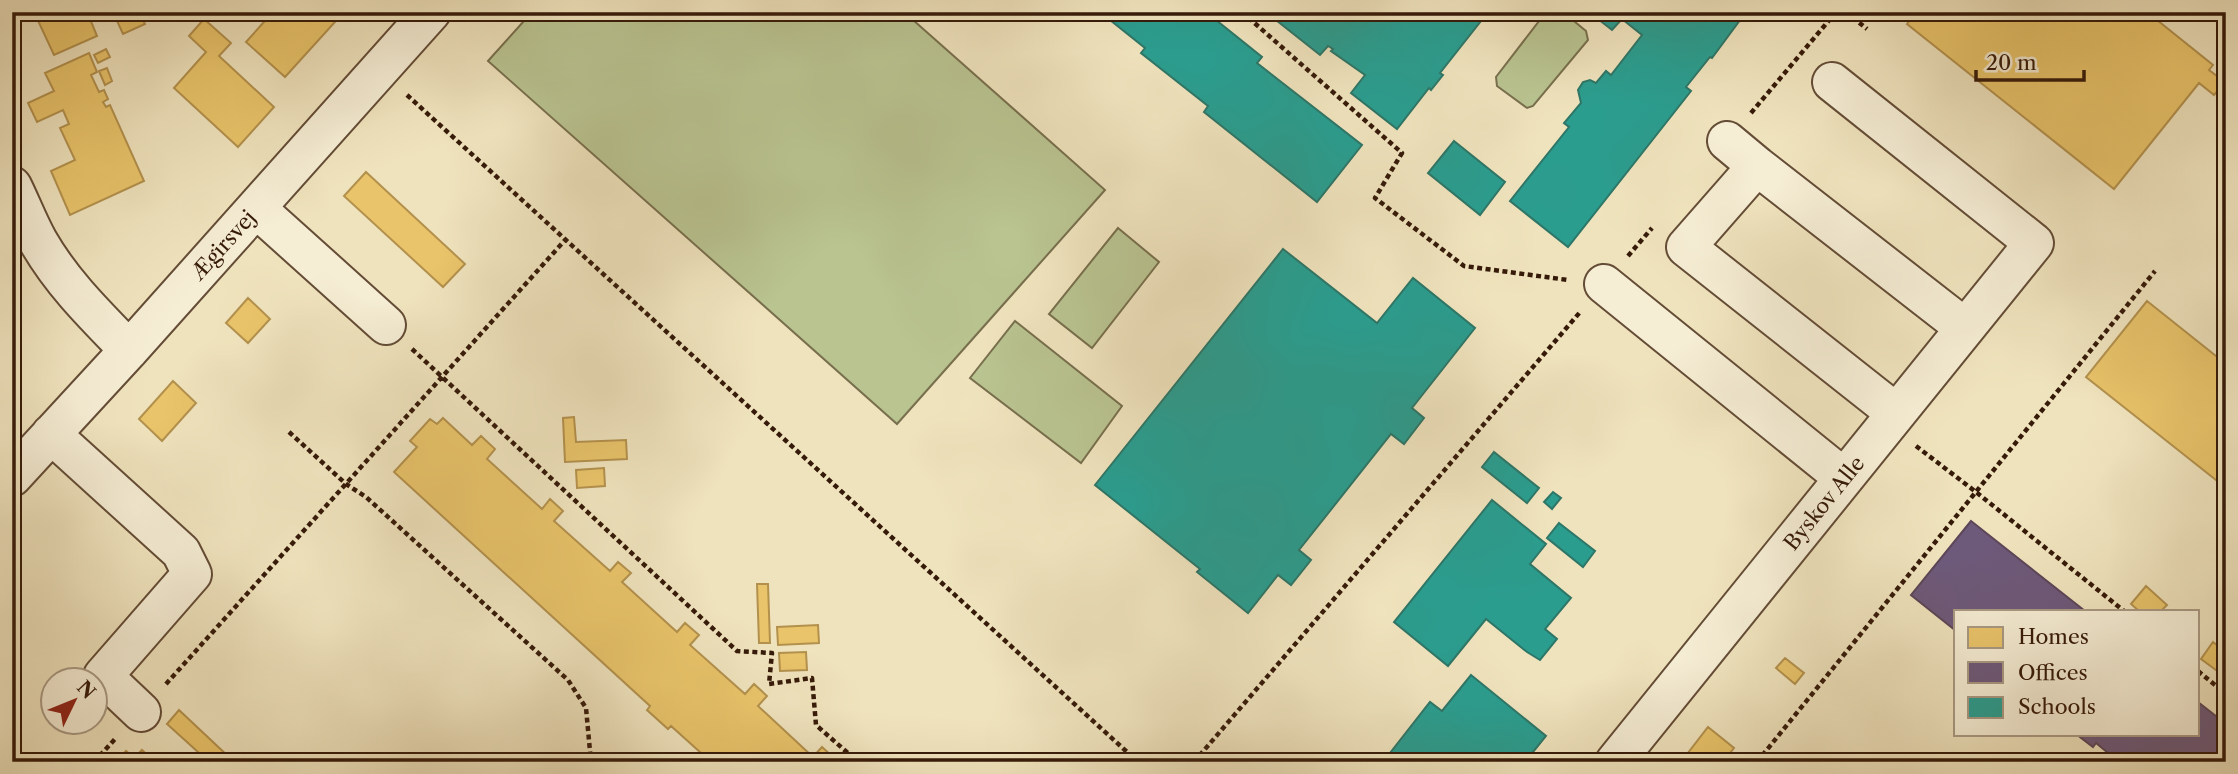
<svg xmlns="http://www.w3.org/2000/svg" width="2238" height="774" font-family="'Libre Caslon Text',serif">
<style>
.green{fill:#b9c491;stroke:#786f4d;stroke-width:2}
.homes{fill:#e9c46a;stroke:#b3914d;stroke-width:2}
.offices{fill:#6d597a;stroke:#5c4658;stroke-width:2}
.schools{fill:#2a9d8f;stroke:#2e7667;stroke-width:2}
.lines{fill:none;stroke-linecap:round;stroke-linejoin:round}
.minor-casing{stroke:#644c36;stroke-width:42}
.path{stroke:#361a09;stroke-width:4.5;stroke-dasharray:5 3.5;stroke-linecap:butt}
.minor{stroke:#f5edd4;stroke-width:38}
.labels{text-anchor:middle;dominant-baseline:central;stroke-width:7;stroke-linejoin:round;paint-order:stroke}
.street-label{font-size:21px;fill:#361a09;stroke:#f5edd4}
</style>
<rect width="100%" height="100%" fill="#efe3bd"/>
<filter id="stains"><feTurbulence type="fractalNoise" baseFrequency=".00286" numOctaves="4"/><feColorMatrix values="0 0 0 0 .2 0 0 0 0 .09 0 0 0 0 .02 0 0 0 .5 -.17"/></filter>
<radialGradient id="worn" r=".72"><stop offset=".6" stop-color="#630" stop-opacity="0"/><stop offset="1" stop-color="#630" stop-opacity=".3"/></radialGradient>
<path class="green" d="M532,12H904L1105,190L897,424L488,61Z
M1546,12H1563L1586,31L1588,40L1533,106L1527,108L1497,86L1496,77Z
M1118,228L1159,262L1092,348L1049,314Z
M1015,321L1122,406L1081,463L970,378Z"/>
<path class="homes" d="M34,12H105L90,19L97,36L54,55Z
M113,12H139L145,24L123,34Z
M273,12H344L285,77L246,42Z
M1916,12H2147L2213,65L2209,70L2225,82L2214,95L2199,83L2114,189L1907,24Z
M204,19L231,43L219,56L274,107L238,147L174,88L206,52L189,36Z
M106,49L110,57L98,63L94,55Z
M89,53L97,72L91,75L99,92L104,90L108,99L103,102L106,107L110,105L144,181L70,215L51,171L75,160L60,128L69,124L63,110L37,122L28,103L54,91L45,73Z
M107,68L112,81L105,85L99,71Z
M366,172L465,264L443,287L344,196Z
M248,298L270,319L248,343L226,323Z
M2147,301L2226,364V488L2086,377Z
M173,381L196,403L162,441L139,419Z
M574,417L576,442L626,440L627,459L565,462L563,418Z
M443,418L472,445L481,436L495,449L487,459L542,509L550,499L563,511L554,521L610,571L618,562L631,573L622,582L677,632L685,623L699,635L690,645L745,694L754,684L767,696L758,706L813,757L822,747L835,759L832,762H711L671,726L668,729L647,710L650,706L394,472L417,447L410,441L430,419L437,424Z
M604,468L605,486L577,488L576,470Z
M757,584H768L770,643H759Z
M2146,586L2167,605L2161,611H2139L2131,604Z
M818,625L819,643L778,645L777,627Z
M2213,642L2226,652L2224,676L2201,659Z
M806,652L807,670L780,671L779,653Z
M1785,658L1804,673L1795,684L1776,668Z
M179,710L231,759L229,762H209L167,724Z
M1708,727L1734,748L1723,762H1681Z
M142,750L155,762H116L126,751L134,758Z"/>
<path class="offices" d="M1971,521L2085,611H1956V631L1911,595Z
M2198,702L2226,724V762H2119L2096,743L2093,747L2076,734H2198Z"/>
<path class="schools" d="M1100,12H1206L1262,57L1257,63L1362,145L1317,202L1204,112L1208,106L1141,53L1145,48Z
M1282,12H1493L1488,18L1485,16L1440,73L1443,75L1431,90L1429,88L1397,129L1351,93L1365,75L1331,51L1333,49L1328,46L1320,55L1276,20Z
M1589,12H1746L1712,58L1710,57L1686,87L1691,91L1568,247L1510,201L1569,127L1564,123L1581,103L1578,90L1583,82L1590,80L1596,83L1606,71L1611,75L1642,35L1622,19L1612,30Z
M1454,141L1505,182L1480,215L1428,173Z
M1283,249L1377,323L1413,278L1475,328L1412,408L1424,418L1404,444L1391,434L1299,550L1311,560L1291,585L1278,575L1248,613L1197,572L1200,569L1095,485Z
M1494,452L1539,488L1527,503L1482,467Z
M1553,492L1561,498L1552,509L1544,502Z
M1492,500L1546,544L1530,564L1571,598L1545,629L1557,639L1540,660L1527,652L1486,619L1448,666L1394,622Z
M1559,523L1595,551L1583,567L1547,538Z
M1471,675L1546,736L1525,762H1383L1430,702L1442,711Z"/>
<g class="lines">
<defs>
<path id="minor" d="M1727,141L1757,166
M12,186C21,204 28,223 38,241C62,283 96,316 129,350
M256,208L386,325
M1604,284L1844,478
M1896,413L1686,247L1757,166L1965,328
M51,434L181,552L192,574L103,676L141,712
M12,477L129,350L431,12
M1615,762L2034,243L1832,82"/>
</defs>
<use href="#minor" class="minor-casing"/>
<path class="path" d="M1242,12L1402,153L1375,198L1464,266L1568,280
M1846,12L1867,29
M2218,12L2226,18
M407,95L1138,762
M1751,113L1836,12
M1628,256L1652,228
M412,349L737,651L772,653L769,684L812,678L816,725L858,762
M289,432L346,484L366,497L568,680L586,708L591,762
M1916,446L1976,492L2124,611
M2198,671L2226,694
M166,684L566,239
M94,762L115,739
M1194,762L1581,311
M1757,762L2155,271"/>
<use href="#minor" class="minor"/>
</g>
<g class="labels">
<g class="street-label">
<text transform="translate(223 245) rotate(-48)">Ægirsvej</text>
<text transform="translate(1824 503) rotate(-51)">Byskov Alle</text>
</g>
</g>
<rect width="2238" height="774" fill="none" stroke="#efe3bd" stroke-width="42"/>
<rect x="14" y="14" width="2210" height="746" fill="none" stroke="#361a09" stroke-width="3.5"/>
<rect x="21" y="21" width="2196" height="732" fill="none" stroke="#361a09" stroke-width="2"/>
<rect x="1954" y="610" width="245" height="126" fill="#f5edd4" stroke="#a99983" stroke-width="2"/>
<rect x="1968" y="627" width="35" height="21" fill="#e9c46a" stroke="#a99983" stroke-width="2"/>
<text x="2018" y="644" font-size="21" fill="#361a09">Homes</text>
<rect x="1968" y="662" width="35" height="21" fill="#6d597a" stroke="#a99983" stroke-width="2"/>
<text x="2018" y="680" font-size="21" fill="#361a09">Offices</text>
<rect x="1968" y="697" width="35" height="21" fill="#2a9d8f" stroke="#a99983" stroke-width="2"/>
<text x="2018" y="714" font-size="21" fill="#361a09">Schools</text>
<g transform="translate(74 701) rotate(47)"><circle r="33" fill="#f5edd4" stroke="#a99983" stroke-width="2"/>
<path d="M0-5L12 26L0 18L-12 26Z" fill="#8f2418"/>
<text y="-10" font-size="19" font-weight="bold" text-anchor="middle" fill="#361a09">N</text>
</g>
<path d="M1976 70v10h108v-10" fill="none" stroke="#361a09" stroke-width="3.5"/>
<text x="1986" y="70" font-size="21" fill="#361a09" stroke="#f5edd4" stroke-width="5" paint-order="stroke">20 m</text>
<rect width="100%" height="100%" filter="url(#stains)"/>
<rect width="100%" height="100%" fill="url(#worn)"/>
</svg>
